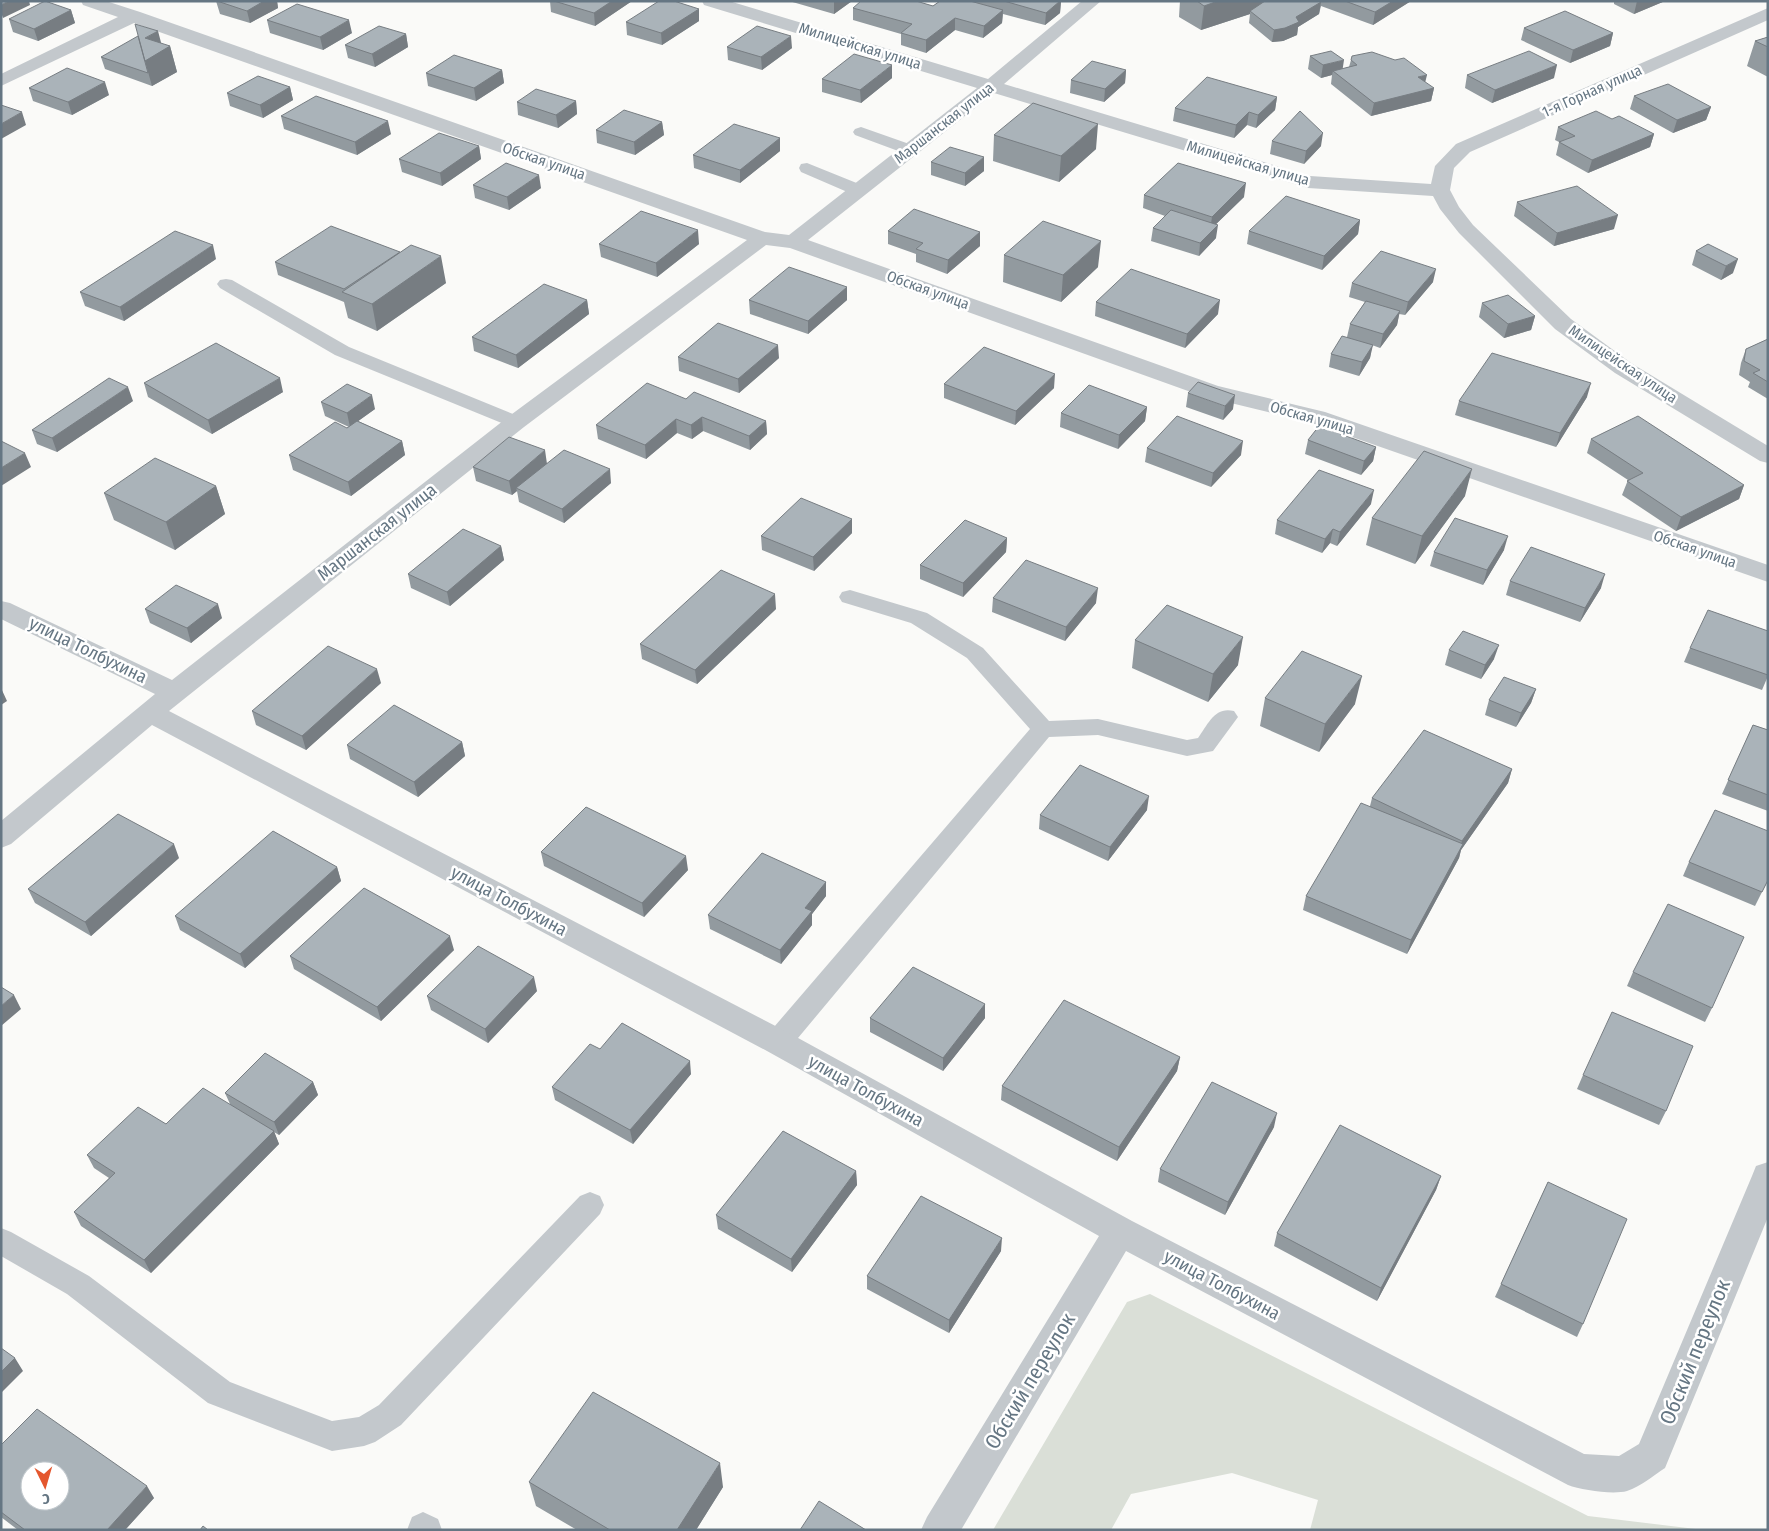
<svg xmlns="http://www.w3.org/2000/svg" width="1769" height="1531" font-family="'Fira Sans Condensed',sans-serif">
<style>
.green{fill:#dadfd7}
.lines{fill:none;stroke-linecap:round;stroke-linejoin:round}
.service{fill:#c3c8cc;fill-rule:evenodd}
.minor{fill:#c3c8cc;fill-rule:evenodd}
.wall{fill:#929a9f}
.shaded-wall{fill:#777d82}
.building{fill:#aab3b9;stroke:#777d82;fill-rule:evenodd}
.labels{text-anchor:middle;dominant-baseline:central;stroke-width:5;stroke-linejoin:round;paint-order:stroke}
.far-street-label{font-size:15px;fill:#657683;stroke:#fff}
.street-label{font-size:18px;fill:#657683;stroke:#fff}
.near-street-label{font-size:21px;fill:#657683;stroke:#fff}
</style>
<rect width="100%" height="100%" fill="#fafaf8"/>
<path class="green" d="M1150,1294L1588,1516L1704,1530H1310L1318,1500L1232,1473L1131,1494L1111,1530H993L1127,1302Z"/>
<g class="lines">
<path class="service" d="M861,127L915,146L917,150L915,154L909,155L855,135L853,132L855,129Z
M807,163L864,186L867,190L864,194L858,195L852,194L801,172L799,168L801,164Z
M226,279L232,280L349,347L523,418L526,422L523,426L516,428L509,426L335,355L220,288L217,284L220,280Z
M850,590L927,613L983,648L1049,721L1098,719L1187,740L1198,738C1208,724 1215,706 1234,711L1238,717L1213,751L1187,756L1098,735L1049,737L788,1050L778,1053L768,1050L765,1042L768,1034L1030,729L967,658L911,623L842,602L839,597L842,592Z
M590,1192L600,1196L604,1205L600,1214L401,1425L375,1442L364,1446L332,1451L208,1403L67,1294L1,1256V1228L11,1232L89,1276L230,1382L332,1421L359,1417L379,1405L580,1196Z
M423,1512L438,1519L442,1530H407L412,1517Z"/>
<path class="minor" d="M81,1H106L140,12L765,232L789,235L977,88L704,5L702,1H729L988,79L1082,1H1101L1004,84L1310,176L1431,184L1435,166L1456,144L1768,8V20L1470,152L1454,168L1450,190L1459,207L1473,225L1571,319L1631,363L1768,446V463L1760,461L1615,373L1555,329L1459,233L1440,209L1433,196L1308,188L994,93L808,240L1218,386L1325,412L1768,565V582L1309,422L1202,396L790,248L766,245L524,427L169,711L789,1033L1132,1221L1584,1454L1619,1456L1639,1444L1752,1176L1756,1166L1768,1162V1217L1665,1468C1653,1476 1641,1486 1627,1491C1613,1495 1581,1490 1568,1485L1126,1251L961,1530H921L927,1517L1099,1236L767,1051L152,725L11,844L1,848V821L155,694L1,619V601L10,603L172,680L508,417L747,240L134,23L1,86V74L118,17L83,5Z"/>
</g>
<path class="wall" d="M216,1H277L278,8L250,23L220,14Z
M550,1H632L595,26L551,12Z
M789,1H852L834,14Z
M940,1H1061L1060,13L1045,25L1003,14L1002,23L983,38L955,30L926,53L901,45V34L853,20V8L922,3L933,6Z
M1180,1H1411L1373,25L1321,6L1319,14L1298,27L1297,35L1283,41L1272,42L1249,23L1250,14L1201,30L1179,17Z
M1614,1H1665L1634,14L1614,4Z
M699,9V21L662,45L627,35L626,22Z
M71,10L75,23L38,41L13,32L9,19Z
M267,20L352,33L323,50L270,33Z
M1524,28L1613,33L1610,46L1570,63L1521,40Z
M406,34L408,47L375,67L348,58L345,45Z
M1768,37V77L1747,66L1755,41Z
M170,46L177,72L152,86L105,69L101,57Z
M727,47L792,48L762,70L728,60Z
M1310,56L1342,69L1349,67L1351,60L1434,88L1431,101L1371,116L1331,84L1332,75L1321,78L1308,69Z
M502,70L504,83L476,101L428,86L426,73Z
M1126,70L1125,83L1104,102L1070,93L1071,80Z
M1467,75L1554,78L1492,103L1465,88Z
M892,78L861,103L822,92V79Z
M290,87L293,100L263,118L230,106L227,93Z
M29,88L109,95L72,115L33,101Z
M1634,96L1711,107L1706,120L1673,133L1630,109Z
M1277,97L1275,110L1256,128L1247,125L1234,138L1173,121L1175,108Z
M576,101L577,114L558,128L518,115L517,102Z
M281,116L391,134L357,155L284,129Z
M1612,119L1654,134L1650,147L1588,173L1556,155L1559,142L1555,140L1558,127Z
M662,122L664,135L635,155L597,143L596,130Z
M994,135L1096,149L1059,182L993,161Z
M780,138V151L740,183L694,168L693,155Z
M1272,141L1321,146L1304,164L1270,154Z
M479,146L481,159L442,186L402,172L399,159Z
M931,162L984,171L965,186L931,175Z
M473,185L541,188L509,210L475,198Z
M1144,195L1244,197L1216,224V238L1199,256L1151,241L1153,228L1165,216L1143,208Z
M1517,202L1614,229L1554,246L1514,216Z
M1360,220L1358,234L1322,270L1247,244L1249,231Z
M888,231L980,232V246L947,274L916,262V254L888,244Z
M599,244H699L657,277L601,257Z
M1708,244L1733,273L1721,280L1692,265L1696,251Z
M400,252L446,283L377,331L348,318L344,302L278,275L275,262Z
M1004,255L1098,267L1061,302L1003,282Z
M216,259L124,321L85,306L80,292Z
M1433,282L1405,315L1399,314L1397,325L1380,348L1372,345L1370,358L1359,376L1329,367L1331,354L1347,337L1350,324L1365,302L1349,297L1352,283Z
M847,287V300L808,334L750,314L749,300Z
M587,300L589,314L518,368L474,351L472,337Z
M1096,302L1218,314L1185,348L1095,316Z
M1482,303L1535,316L1531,330L1504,338L1479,317Z
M1768,339V399L1748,387L1750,382L1739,375L1741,363L1746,349Z
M678,357L779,358L739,393L679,371Z
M144,383L283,392L212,434L148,397Z
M944,384L1054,388L1015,425L944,398Z
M1188,393L1233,409L1223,420L1186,407Z
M1587,397L1556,447L1455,415L1459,401Z
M686,399L766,421L767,434L750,450L703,431L692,439L677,433L646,459L598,439L596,425Z
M133,401L57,452L37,444L32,430Z
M321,402L375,409L358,421L402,441L405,455L351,496L293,470L289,455L349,427L325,416Z
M1147,407L1145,421L1118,449L1060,427L1061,413Z
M1591,439L1744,485L1739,499L1676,531L1622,495L1628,480L1587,453Z
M1308,440L1376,447L1373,461L1361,475L1305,454Z
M1147,448L1241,455L1211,487L1145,462Z
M547,463L611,483L564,523L519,502L517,491L512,495L476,481L473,467Z
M216,486L225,514L175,550L114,520L104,493Z
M1465,496L1415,564L1366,545L1372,518Z
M1371,504L1337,546L1330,543L1322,553L1275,534L1277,520Z
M852,519V533L814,571L762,550L761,536Z
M1007,538L1006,552L963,597L920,579V565Z
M501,546L504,560L450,606L411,588L408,574Z
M1504,550L1483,585L1430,566L1434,552Z
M1510,581L1601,588L1580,622L1506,595Z
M993,598L1096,603L1065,641L992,612Z
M145,609L222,618L191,643L150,623Z
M776,609L697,684L642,659L640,644Z
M1768,631V676L1762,690L1684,662L1690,648Z
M1135,640L1238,665L1208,702L1132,668Z
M1449,650L1494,659L1481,679L1445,665Z
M381,683L306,750L256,725L252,711Z
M1536,689L1531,703L1516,727L1485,715L1489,700Z
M1265,698L1355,704L1319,752L1260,726Z
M1753,725L1768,730V811L1722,794Z
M462,742L465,756L418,797L350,759L347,745Z
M1512,769L1508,783L1461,850L1459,858L1407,954L1303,910L1306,896L1370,806L1372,798Z
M1147,810L1108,861L1039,829L1040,815Z
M541,852L688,870L644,917L544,866Z
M179,858L91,936L35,903L28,889Z
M1689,862L1768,880L1755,906L1683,876Z
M337,867L341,881L245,968L180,930L175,916Z
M826,882V896L812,914V925L781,964L710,929L708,915Z
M454,950L381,1021L294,969L290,956Z
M1633,972L1712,1008L1705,1022L1627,986Z
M537,991L488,1043L431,1010L427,996Z
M985,1004V1018L943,1071L870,1032V1018Z
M600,1049L691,1074L633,1144L555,1100L552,1087Z
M1180,1057L1177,1071L1117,1161L1001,1100L1002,1086Z
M1583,1075L1666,1111L1659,1125L1577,1089Z
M313,1082L318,1095L279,1135L274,1132L279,1144L151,1273L81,1226L74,1212L109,1178L94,1168L87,1155L166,1124L230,1104L225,1093Z
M1274,1127L1225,1215L1158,1182L1160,1169Z
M856,1171L857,1185L792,1272L718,1229L716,1215Z
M1441,1176L1436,1190L1377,1301L1274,1246L1277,1233Z
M1548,1182L1583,1324L1577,1337L1495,1297Z
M1001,1251L949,1333L867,1289V1276Z
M1,1445L154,1498L125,1530H18L1,1517Z
M529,1482L723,1487L696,1530H577L536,1506Z"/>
<path class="shaded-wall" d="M9,1H29L30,5L3,18L1,12V5Z
M264,1H277L278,8L250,23L247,11Z
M612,1H632L595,26L594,13Z
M834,1H852L834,14Z
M1060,1H1061L1060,13L1045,25L1046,13Z
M1218,1H1262L1261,11H1250V14L1201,30L1204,6Z
M1393,1H1411L1373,25L1375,12Z
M1637,1H1665L1634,14Z
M1321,2L1319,14L1298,27L1297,35L1283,41L1272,42L1274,30Z
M699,9V21L662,45L661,33Z
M71,10L75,23L38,41L34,29Z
M1003,10L1002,23L983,38L984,26Z
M955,18V30L926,53V40Z
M349,20L352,33L323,50L320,37Z
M158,31L163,50L170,46L177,72L152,86L138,36L145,38Z
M1613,33L1610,46L1570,63L1573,50Z
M406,34L408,47L375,67L372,54Z
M791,36L792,48L762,70L761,57Z
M1344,60L1342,73L1333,71L1332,75L1321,78L1323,65Z
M892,65V78L861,103L860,90Z
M1557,65L1554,78L1492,103L1495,90Z
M502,70L504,83L476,101L474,88Z
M1126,70L1125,83L1104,102L1105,89Z
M1427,75L1424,87L1418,77Z
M105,82L109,95L72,115L68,102Z
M290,87L293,100L263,118L260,105Z
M1434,88L1431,101L1371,116L1374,103Z
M1277,97L1275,110L1256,128L1258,115Z
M576,101L577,114L558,128L556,115Z
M1711,107L1706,120L1673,133L1677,120Z
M22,112L26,125L1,139V124Z
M1249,112L1247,125L1234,138L1236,125Z
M388,121L391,134L357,155L355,142Z
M662,122L664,135L635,155L634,142Z
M1098,124L1096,149L1059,182L1061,156Z
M1323,133L1321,146L1304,164L1306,151Z
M1654,134L1650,147L1588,173L1592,160Z
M780,138V151L740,183V170Z
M479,146L481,159L442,186L440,173Z
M984,157V171L965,186V173Z
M539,175L541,188L509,210L507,197Z
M1246,183L1244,197L1210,230L1212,217Z
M1618,215L1614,229L1554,246L1557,233Z
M1360,220L1358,234L1322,270L1324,256Z
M1218,225L1216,238L1199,256L1200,243Z
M698,230L699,244L657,277L656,263Z
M980,232V246L947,274L948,260Z
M1101,241L1098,267L1061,302L1063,275Z
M213,245L216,259L124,321L120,307Z
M441,256L446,283L377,331L372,304Z
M1738,259L1733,273L1721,280L1726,266Z
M1436,269L1433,282L1405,315L1408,302Z
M847,287V300L808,334V321Z
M587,300L589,314L518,368L516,355Z
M1220,300L1218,314L1185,348L1187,334Z
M1400,311L1397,325L1380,348L1383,334Z
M1535,316L1531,330L1504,338L1508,324Z
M778,345L779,358L739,393L738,379Z
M1373,345L1370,358L1359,376L1362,362Z
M1055,374L1054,388L1015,425L1016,411Z
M280,378L283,392L212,434L208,420Z
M1591,383L1587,397L1556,447L1560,433Z
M128,387L133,401L57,452L52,438Z
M372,395L375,409L350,427L347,413Z
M1235,395L1233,409L1223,420L1225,406Z
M1147,407L1145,421L1118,449L1119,435Z
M702,417L703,431L692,439L691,425Z
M676,419L677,433L646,459L645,445Z
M766,421L767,434L750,450L749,436Z
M402,441L405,455L351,496L348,482Z
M1243,441L1241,455L1211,487L1213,473Z
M1376,447L1373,461L1361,475L1364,461Z
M545,450L547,464L516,488L517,491L512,495L509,481Z
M25,453L31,467L1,486V468Z
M610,469L611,483L564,523L562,509Z
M1472,469L1465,496L1415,564L1422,536Z
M1744,485L1739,499L1676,531L1681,517Z
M216,486L225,514L175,550L166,522Z
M1374,490L1371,504L1337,546L1340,532Z
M852,519V533L814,571L813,557Z
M1333,529L1330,543L1322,553L1325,539Z
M1508,536L1504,550L1483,585L1487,570Z
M1007,538L1006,552L963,597V583Z
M501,546L504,560L450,606L447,592Z
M1605,574L1601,588L1580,622L1585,608Z
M1098,588L1096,603L1065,641L1066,627Z
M775,594L776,609L697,684L695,670Z
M218,604L222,618L191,643L187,628Z
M1243,637L1238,665L1208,702L1213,674Z
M1499,645L1494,659L1481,679L1485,665Z
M377,669L381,683L306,750L302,736Z
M1362,676L1355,704L1319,752L1325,724Z
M1,688L7,701L1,705Z
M1536,689L1531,703L1516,727L1521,713Z
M462,742L465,756L418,797L414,782Z
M1512,769L1508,783L1461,850L1459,858L1407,954L1411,940L1459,852L1462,841Z
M1149,796L1147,810L1108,861L1110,847Z
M174,844L179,858L91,936L85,922Z
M686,856L688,870L644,917L642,903Z
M337,867L341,881L245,968L240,954Z
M826,882V896L812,914V925L781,964L780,950L805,908Z
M450,936L454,950L381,1021L377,1007Z
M534,977L537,991L488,1043L485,1029Z
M14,995L21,1009L1,1026V1006Z
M985,1004V1018L943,1071V1058Z
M1180,1057L1177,1071L1117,1161L1119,1147Z
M690,1061L691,1074L633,1144L630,1130Z
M313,1082L318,1095L279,1135L274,1122Z
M1277,1113L1274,1127L1225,1215L1228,1202Z
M274,1131L279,1144L151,1273L144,1260Z
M856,1171L857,1185L792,1272L791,1259Z
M1441,1176L1436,1190L1377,1301L1381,1288Z
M1002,1238L1001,1251L949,1333V1320Z
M15,1358L23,1371L1,1393V1372Z
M720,1463L723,1487L696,1530H677Z
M147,1486L154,1498L125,1530H107Z"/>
<path class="building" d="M1,1H9L1,5Z
M45,1L71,10L34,29L9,19Z
M217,1H264L247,11Z
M554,1H612L594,13Z
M659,1H674L699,9L661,33L626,22Z
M861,1H916L933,6L940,1H970L1003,10L984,26L955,18L926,40L901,33L912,24L853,8Z
M1004,1H1060L1046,13Z
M1197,1H1218L1204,6Z
M1265,1H1320L1321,2L1296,17L1299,22L1285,28L1274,30L1250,11Z
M1345,1H1393L1375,12Z
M297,4L349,20L320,37L267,20Z
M1565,11L1613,33L1573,50L1524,28Z
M135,24L158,31L145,38L170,46L145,61Z
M379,26L406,34L372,54L345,45Z
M757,26L791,36L761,57L727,47Z
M138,36L148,73L101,57Z
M1768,37V47L1755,41Z
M1331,51L1344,60L1323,65L1310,56Z
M1529,51L1557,65L1495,90L1467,75Z
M1372,52L1395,60L1404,58L1427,75L1418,77L1434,88L1374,103L1333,71L1357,65L1351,60L1352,56Z
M854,54L892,65L860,90L822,79Z
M454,55L502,70L474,88L426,73Z
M1092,61L1126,70L1105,89L1071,80Z
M67,68L105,82L68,102L29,88Z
M258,76L290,87L260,105L227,93Z
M1207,77L1277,97L1258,115L1249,112L1236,125L1175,108Z
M1668,84L1711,107L1677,120L1634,96Z
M536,89L576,101L556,115L517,102Z
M316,96L388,121L355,142L281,116Z
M1033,103L1098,124L1061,156L994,135Z
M1,105L22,112L1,124Z
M624,110L662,122L634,142L596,130Z
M1300,111L1323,133L1306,151L1272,141Z
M1596,111L1612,119L1619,116L1654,134L1592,160L1559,142L1575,136L1558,127Z
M734,124L780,138L740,170L693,155Z
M439,133L479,146L440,173L399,159Z
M950,147L984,157L965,173L931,162Z
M506,163L539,175L507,197L473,185Z
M1178,163L1246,183L1212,217L1144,195Z
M1577,186L1618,215L1557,233L1517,202Z
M1286,196L1360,220L1324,256L1249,231Z
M914,209L980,232L948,260L916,249L923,243L888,231Z
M1171,210L1218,225L1200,243L1153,228Z
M641,211L698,230L656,263L599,244Z
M1043,221L1101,241L1063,275L1004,255Z
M331,226L400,252L344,289L275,262Z
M175,231L213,245L120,307L80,292Z
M1708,244L1738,259L1726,266L1696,251Z
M411,245L441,256L372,304L342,292Z
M1381,251L1436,269L1408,302L1352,283Z
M789,267L847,287L808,321L749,300Z
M1131,269L1220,300L1187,334L1096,302Z
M544,284L587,300L516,355L472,337Z
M1508,295L1535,316L1508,324L1482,303Z
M1366,301L1400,311L1383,334L1350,324Z
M718,323L778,345L738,379L678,357Z
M1342,336L1373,345L1362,362L1331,354Z
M1768,339V382L1753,373L1760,370L1744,361L1746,349Z
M216,343L280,378L208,420L144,383Z
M984,347L1055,374L1016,411L944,384Z
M1492,353L1591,383L1560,433L1459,401Z
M109,378L128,387L52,438L32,430Z
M1198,382L1235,395L1225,406L1188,393Z
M647,383L686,399L694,392L766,421L749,436L702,417L691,425L676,419L645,445L596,425Z
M347,384L372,395L347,413L321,402Z
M1089,385L1147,407L1119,435L1061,413Z
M1177,416L1243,441L1213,473L1147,448Z
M1638,416L1744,485L1681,517L1627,481L1643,473L1591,439Z
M357,421L402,441L348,482L289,455L335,422L347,428Z
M1319,426L1376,447L1364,461L1308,440Z
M509,437L545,450L509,481L473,467Z
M1,441L25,453L1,468Z
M564,450L610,469L562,509L516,488Z
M1424,451L1472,469L1422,536L1372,518Z
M155,458L216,486L166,522L104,493Z
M1319,470L1374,490L1340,532L1333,529L1325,539L1277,520Z
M801,498L852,519L813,557L761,536Z
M1455,518L1508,536L1487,570L1434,552Z
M965,520L1007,538L963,583L920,565Z
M463,529L501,546L447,592L408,574Z
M1531,547L1605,574L1585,608L1510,581Z
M1026,560L1098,588L1066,627L993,598Z
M721,570L775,594L695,670L640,644Z
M176,585L218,604L187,628L145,609Z
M1167,605L1243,637L1213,674L1135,640Z
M1708,610L1768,631V675L1690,648Z
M1463,631L1499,645L1485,665L1449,650Z
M328,646L377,669L302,736L252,711Z
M1302,651L1362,676L1325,724L1265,698Z
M1504,677L1536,689L1521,713L1489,700Z
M394,705L462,742L414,782L347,745Z
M1753,725L1768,730V795L1728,780Z
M1424,730L1512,769L1462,841L1372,798Z
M1080,765L1149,796L1110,847L1040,815Z
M1361,803L1463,844L1411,940L1306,896Z
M586,807L686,856L642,903L541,852Z
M1715,810L1768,831V880L1762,892L1689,862Z
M118,814L174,844L85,922L28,889Z
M273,831L337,867L240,954L175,916Z
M762,853L826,882L805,908L812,911L780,950L708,915Z
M364,888L450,936L377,1007L290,956Z
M1668,904L1744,937L1712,1008L1633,972Z
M478,946L534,977L485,1029L427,996Z
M913,967L985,1004L943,1058L870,1018Z
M1,987L14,995L1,1006Z
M1064,1000L1180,1057L1119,1147L1002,1086Z
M1612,1012L1693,1046L1666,1111L1583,1075Z
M622,1023L690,1061L630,1130L552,1087L590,1044L600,1049Z
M265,1053L313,1082L274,1122L225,1093Z
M1212,1082L1277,1113L1228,1202L1160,1169Z
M203,1088L274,1131L144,1260L74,1212L115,1173L87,1155L138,1107L166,1124Z
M1340,1125L1441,1176L1381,1288L1277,1233Z
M783,1131L856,1171L791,1259L716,1215Z
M1548,1182L1627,1219L1583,1324L1501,1284Z
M921,1196L1002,1238L949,1320L867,1276Z
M1,1348L15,1358L1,1372Z
M593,1392L720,1463L677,1530H610L529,1482Z
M37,1409L147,1486L107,1530H25L1,1512V1445ZM30,1471H60V1501H30Z
M819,1501L866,1530H800Z
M203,1526L208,1530H200Z"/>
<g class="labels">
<g class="far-street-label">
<text transform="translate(860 46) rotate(17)">Милицейская улица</text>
<text transform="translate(1592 91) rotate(-24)">1-я Горная улица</text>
<text transform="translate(944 123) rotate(-38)">Маршанская улица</text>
<text transform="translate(544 161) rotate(19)">Обская улица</text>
<text transform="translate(1248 163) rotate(16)">Милицейская улица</text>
<text transform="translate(928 290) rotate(20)">Обская улица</text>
<text transform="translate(1623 364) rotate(34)">Милицейская улица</text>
<text transform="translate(1312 418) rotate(16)">Обская улица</text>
<text transform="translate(1695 549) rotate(19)">Обская улица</text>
</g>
<g class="street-label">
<text transform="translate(377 532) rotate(-38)">Маршанская улица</text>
<text transform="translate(88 650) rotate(26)">улица Толбухина</text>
<text transform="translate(509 901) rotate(28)">улица Толбухина</text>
<text transform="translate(866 1091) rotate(29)">улица Толбухина</text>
<text transform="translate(1222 1285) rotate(28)">улица Толбухина</text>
</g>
<g class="near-street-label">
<text transform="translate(1695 1352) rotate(-68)">Обский переулок</text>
<text transform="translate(1030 1381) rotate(-59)">Обский переулок</text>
</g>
</g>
<rect width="1769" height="1531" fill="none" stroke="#657683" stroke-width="5"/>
<g transform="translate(45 1486) rotate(175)"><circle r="24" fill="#ffffff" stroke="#c1c8cd"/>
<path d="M0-4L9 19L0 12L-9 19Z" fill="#e4572e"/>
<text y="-8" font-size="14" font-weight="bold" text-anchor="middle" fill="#657683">С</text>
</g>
</svg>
